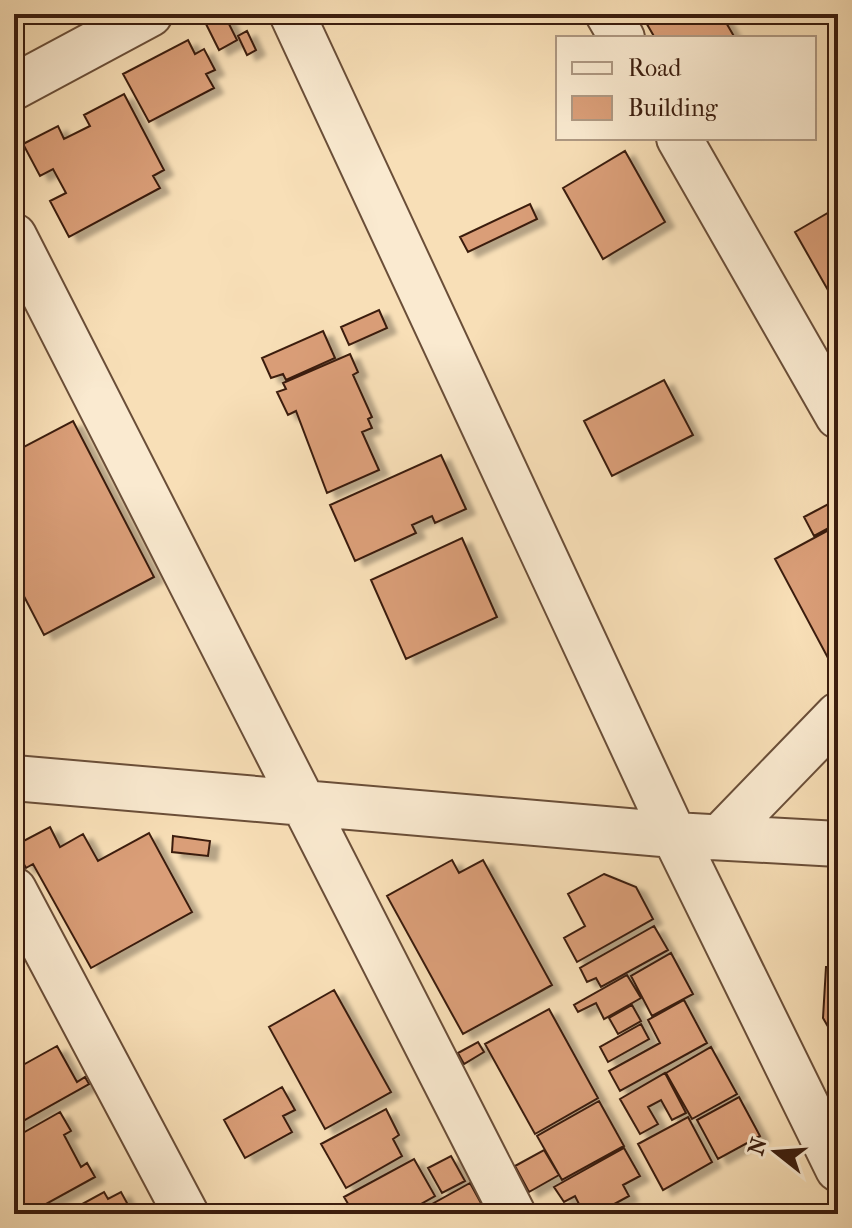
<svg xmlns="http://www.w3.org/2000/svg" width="852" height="1228" font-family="'IM FELL French Canon',serif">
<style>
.building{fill:#da9e78;stroke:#3b1d0e;stroke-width:2;filter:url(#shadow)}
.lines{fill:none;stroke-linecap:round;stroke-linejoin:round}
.minor-casing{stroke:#6a4e38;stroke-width:48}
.minor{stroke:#faead0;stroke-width:44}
</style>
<defs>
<filter id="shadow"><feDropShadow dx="9" dy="5" stdDeviation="2" flood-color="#0004"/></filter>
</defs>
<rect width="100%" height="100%" fill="#f8dfb7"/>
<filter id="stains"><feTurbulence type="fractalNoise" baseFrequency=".0025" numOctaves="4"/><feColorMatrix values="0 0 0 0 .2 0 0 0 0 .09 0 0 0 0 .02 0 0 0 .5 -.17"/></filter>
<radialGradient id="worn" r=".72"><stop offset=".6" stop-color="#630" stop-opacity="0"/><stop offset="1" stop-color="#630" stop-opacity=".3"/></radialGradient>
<path class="building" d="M224,14L237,40L219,50L205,22Z
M641,14H721L735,38H655Z
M247,31L256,50L247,55L238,36Z
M188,40L195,54L204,49L215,70L206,74L214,88L149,122L123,74Z
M124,94L164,170L153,176L160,188L69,237L50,201L66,193L53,169L40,176L23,144L58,126L64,139L90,126L84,115Z
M625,151L665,222L603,259L563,188Z
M530,204L537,219L468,252L460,237Z
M838,207V287L829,292L795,232Z
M379,310L387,328L349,345L341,327Z
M323,331L335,358L286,380L283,374L271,378L262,358Z
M350,354L358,372L353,375L372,417L368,419L372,428L362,432L379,470L327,493L296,411L288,415L277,392L286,389L283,383Z
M664,380L693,435L612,476L584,421Z
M73,421L154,577L44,635L14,577V452Z
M441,455L466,509L435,523L432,516L412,525L416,533L355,561L330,505Z
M838,499V523L814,536L804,517Z
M838,525V653L828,658L775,559Z
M462,538L497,617L406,659L371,580Z
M50,827L60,847L83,834L98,861L149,833L192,912L91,968L33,864L26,868L14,846Z
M173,836L210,841L208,856L172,852Z
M452,860L459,873L483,860L552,985L463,1034L387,896Z
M604,874L636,887L653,919L577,962L564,938L585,926L568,894Z
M654,926L668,950L601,987L596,978L587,982L580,968Z
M671,953L693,994L652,1016L631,976Z
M826,967H838V1044L823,1018Z
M627,975L641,998L604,1019L596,1003L578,1012L574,1005Z
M334,990L391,1092L325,1129L269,1027Z
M684,1000L707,1043L620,1091L609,1071L660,1043L648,1020Z
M632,1005L641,1021L618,1034L609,1018Z
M549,1009L598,1098L535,1134L485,1044Z
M641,1024L649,1039L608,1062L600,1047Z
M478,1042L484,1052L464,1064L458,1053Z
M57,1046L77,1082L85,1077L89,1084L14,1126V1070Z
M711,1047L737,1094L692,1119L666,1073Z
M665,1073L686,1113L672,1120L661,1100L648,1107L658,1124L640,1134L620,1099Z
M282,1087L295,1110L283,1116L292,1132L245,1158L224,1120Z
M739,1097L760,1136L718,1159L697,1120Z
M599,1101L624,1146L562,1180L537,1136Z
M386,1109L399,1135L393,1139L402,1156L346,1188L321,1144Z
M60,1112L71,1131L64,1135L81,1167L87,1163L95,1177L28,1214L14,1188V1138Z
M688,1117L712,1162L663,1190L638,1144Z
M624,1148L640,1176L623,1185L629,1196L596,1214H584L575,1196L564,1202L554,1187Z
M544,1150L559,1175L529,1192L515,1166Z
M451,1156L465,1181L442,1193L428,1168Z
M414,1159L435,1196L403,1214H354L344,1197Z
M470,1183L487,1214H414Z
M104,1192L108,1199L121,1192L133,1214H64Z"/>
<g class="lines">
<defs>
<path id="minor" d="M292,14L674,835L838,1169
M608,14L622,38
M14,87L150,14
M679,138L838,416
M14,236L513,1214
M14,778L674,835L838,844
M720,837L838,715
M14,890L186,1214"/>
</defs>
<use href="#minor" class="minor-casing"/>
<use href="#minor" class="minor"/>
</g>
<rect width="852" height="1228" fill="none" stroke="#f8dfb7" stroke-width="48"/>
<rect x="16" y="16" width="820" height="1196" fill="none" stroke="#3b1d0e" stroke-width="4"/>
<rect x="24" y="24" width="804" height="1180" fill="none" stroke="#3b1d0e" stroke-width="2"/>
<rect x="556" y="36" width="260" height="104" fill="#faead0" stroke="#ae9882" stroke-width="2"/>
<rect x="572" y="62" width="40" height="12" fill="#faead0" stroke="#ae9882" stroke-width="2"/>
<text x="628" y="76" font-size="24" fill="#3b1d0e">Road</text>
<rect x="572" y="96" width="40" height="24" fill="#da9e78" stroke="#ae9882" stroke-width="2"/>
<text x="628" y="116" font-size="24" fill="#3b1d0e">Building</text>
<g transform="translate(776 1152) rotate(287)" stroke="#faead0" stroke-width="6" paint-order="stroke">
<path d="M0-6L14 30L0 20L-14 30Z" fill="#3b1d0e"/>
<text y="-12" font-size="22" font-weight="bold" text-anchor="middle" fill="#3b1d0e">N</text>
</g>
<rect width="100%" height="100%" filter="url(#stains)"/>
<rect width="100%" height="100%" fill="url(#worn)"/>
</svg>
